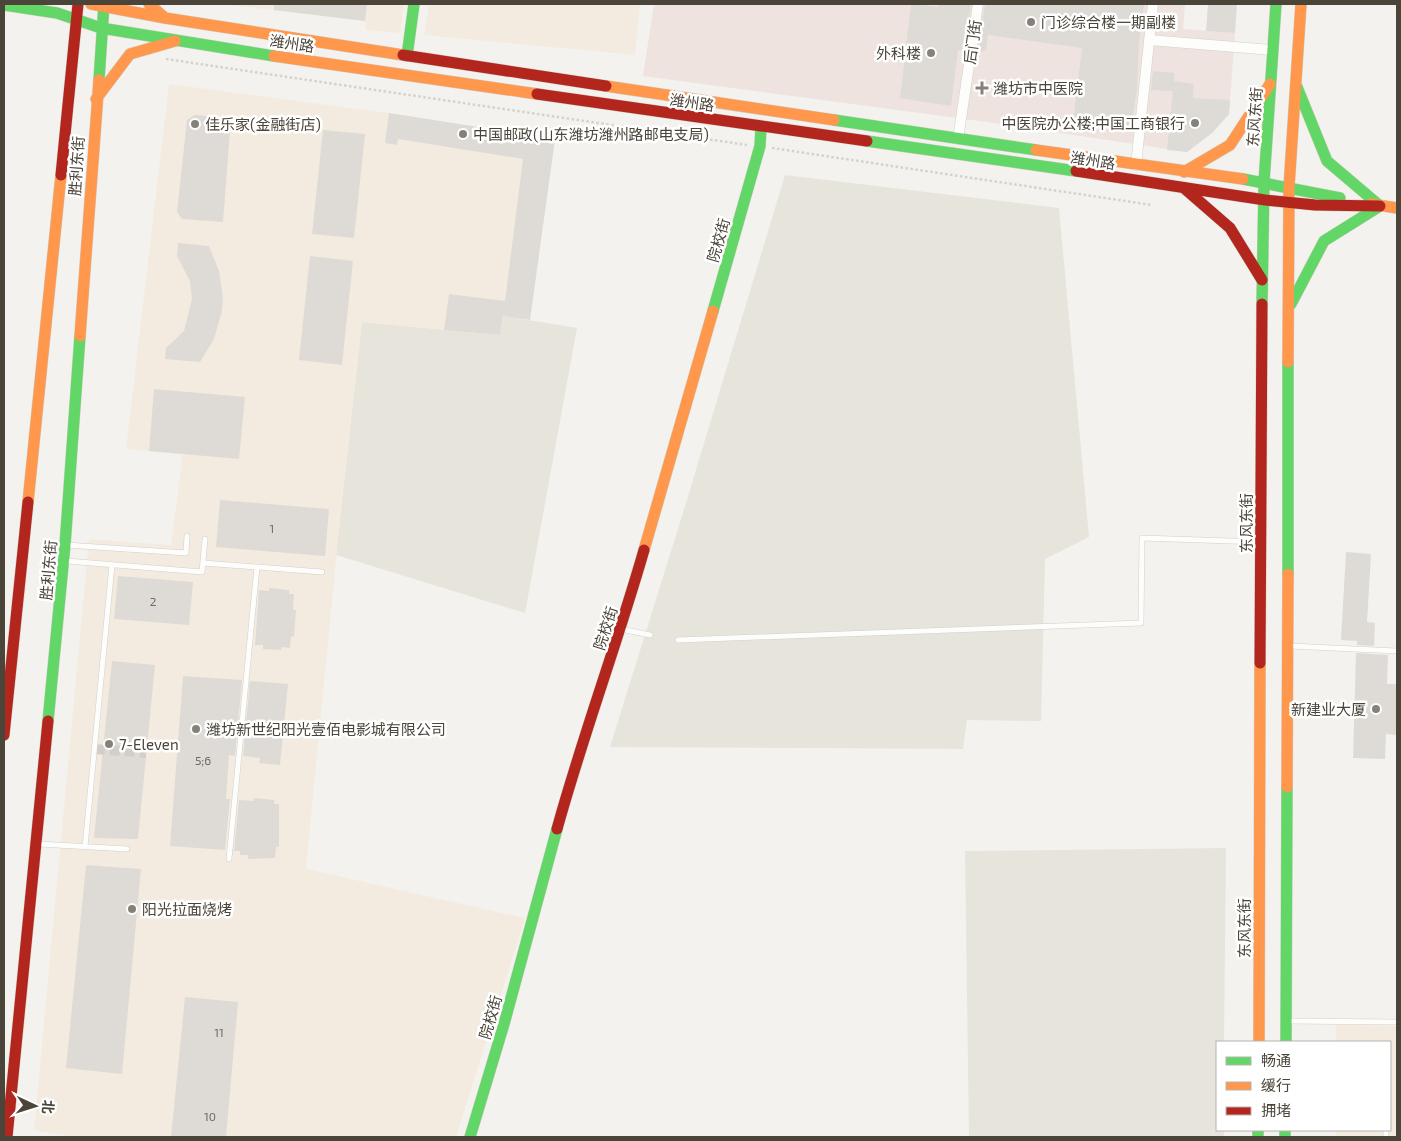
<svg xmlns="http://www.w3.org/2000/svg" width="1401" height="1141" font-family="'Exo 2','Noto Sans SC',sans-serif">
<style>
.residential{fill:#e7e4dc}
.commercial{fill:#f3ebdf}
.medical{fill:#eee3df}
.building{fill:#dedbd6}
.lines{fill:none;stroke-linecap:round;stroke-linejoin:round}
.street-tunnel{stroke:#d2cfca;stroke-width:10;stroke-dasharray:10 5;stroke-linecap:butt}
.lane-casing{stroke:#d2d0cb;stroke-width:6}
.street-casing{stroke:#d2d0cb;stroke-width:11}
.fast-casing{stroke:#d3cfc5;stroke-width:12}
.slow-casing{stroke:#d3cfc5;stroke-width:12}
.jam-casing{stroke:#d3cfc5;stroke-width:12}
.path{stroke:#d3d2cc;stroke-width:2.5;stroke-dasharray:2.5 2.5;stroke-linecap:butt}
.lane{stroke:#fdfdfc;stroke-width:5}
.street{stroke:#fdfdfc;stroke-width:10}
.fast{stroke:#63d668;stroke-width:11}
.slow{stroke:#ff974d;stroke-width:11}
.jam{stroke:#b3261e;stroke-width:11}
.poi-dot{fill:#868178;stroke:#fff;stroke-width:2}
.labels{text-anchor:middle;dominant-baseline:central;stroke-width:5;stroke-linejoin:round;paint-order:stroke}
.number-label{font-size:12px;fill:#706a61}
.poi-label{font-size:15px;fill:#4b4439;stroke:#fff;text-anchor:start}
.street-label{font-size:15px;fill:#4b4439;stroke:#fff}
</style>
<rect width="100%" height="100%" fill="#f4f2ee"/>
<path class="residential" d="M785,175L1059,208L1089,537L1045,559L1041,721L967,720L963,749L610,747L686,503Z
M503,316L577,328L525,613L336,555L362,322L500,335Z
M1226,848L1224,1042H1217V1130H1224V1137H969L965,851Z"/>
<path class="commercial" d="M221,4H404L400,33L366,30L365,21Z
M429,4H640L635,55L424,35Z
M169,84L389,113L555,139L530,319L503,316L500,335L362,322L343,488L306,869L525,918L456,1137H75L34,1130L89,539L171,545L180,478L182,454L126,449Z
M1336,1025L1397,1026V1137H1336V1130H1390V1042H1336Z"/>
<path class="medical" d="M654,4H1185L1183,29L1235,33L1229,114L1212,133L1187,152L987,122L643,76Z"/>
<path class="building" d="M274,4H367L365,21L274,10Z
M911,4L938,7V4H971L964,51L958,50L951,106L900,98Z
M985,4H1144L1139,43L1137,89L1131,130L1083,125V130L1072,129L1082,48L988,35L986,50L978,53Z
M1208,4H1237L1235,33L1206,31Z
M1153,71L1174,73V81L1194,84L1193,98L1230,100L1229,114L1212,133L1187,152L1167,150L1173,91L1151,90Z
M389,113L555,139L530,320L503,316L500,335L444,330L449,294L505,301L523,159L398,139L397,145L385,143Z
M195,115L231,118L223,222L182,219L177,212L187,120Z
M323,130L365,134L354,238L312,234Z
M178,243L209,246L219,271L223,298L222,311L214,339L200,362L165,359L166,348L184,331L192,299L190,281L177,256Z
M310,256L353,261L342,365L299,360Z
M154,389L245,397L239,459L149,451Z
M220,500L329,509L325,556L216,547Z
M1346,552L1371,554L1367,622L1375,623L1374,646L1357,645V641L1341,640Z
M118,576L193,582L189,625L114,619Z
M269,588L289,590V594H294L293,610H296L294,637L291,636L290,648L282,647L281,650L263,649V645H255L259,590L269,591Z
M1356,653L1388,655L1387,684H1397V735L1386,734L1385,759L1353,758Z
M112,661L155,665L138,839L94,838Z
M183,676L242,680L235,756L229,755L226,799H230L225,850L170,846Z
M250,681L288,684L280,765L259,763L260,758L243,756Z
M254,798L274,800V804H279V847H276L275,858L248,859V855H240V851H234L239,800L254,801Z
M86,865L141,869L122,1074L66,1068Z
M185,997L238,1002L226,1137H171Z"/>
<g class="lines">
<path class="street-tunnel" d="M95,749L146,753"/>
<defs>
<path id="lane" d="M66,545L186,553L187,536
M67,561L202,572L205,539
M203,563L322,572
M621,629L650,635
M678,640L1141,623L1142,538L1260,542
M1290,646L1397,651
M39,844L127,849
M85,847L112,565
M229,859L257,567
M1288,1021L1395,1022
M1386,1137V1130"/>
<path id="street" d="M1149,40L1273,50
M958,139L978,4
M1136,165L1153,4"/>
<path id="fast" d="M4,5L57,13L101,28L274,56
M407,56L414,4
M99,80L104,4
M834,120L1036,150
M867,141L1076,171
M1243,179L1340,198
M1262,304L1264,182L1276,4
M1291,304L1324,241L1380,206L1327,161L1297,87
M713,311L760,146L761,127
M1288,574V362
M48,721L65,545L80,336
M1286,1042L1287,787
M1258,1130V1137
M1285,1130V1137
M470,1137L504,1024L557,829"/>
<path id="slow" d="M91,4L165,18L403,55
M149,4L165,18
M274,56L537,94
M606,86L834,120
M96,99L130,54L175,41
M1036,150L1243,179
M1184,172L1230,145L1270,84
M1371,204L1397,208
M80,336L99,80
M1288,362L1289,187L1301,4
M28,502L61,175
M644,550L713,311
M1287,787L1288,574
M1259,1042L1260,663"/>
<path id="jam" d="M403,55L606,86
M537,94L867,141
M1076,171L1265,200L1315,205L1380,206
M61,175L78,4
M1184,188L1230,228L1262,280
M1260,663L1262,304
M4,735L28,502
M557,829C583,735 617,644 644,550
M7,1137L48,721"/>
</defs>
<use href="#lane" class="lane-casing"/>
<use href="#street" class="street-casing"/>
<use href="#fast" class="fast-casing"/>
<use href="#slow" class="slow-casing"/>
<use href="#jam" class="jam-casing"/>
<path class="path" d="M166,59L747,145
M772,148L1152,205"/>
<use href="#lane" class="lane"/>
<use href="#street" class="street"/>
<use href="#fast" class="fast"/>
<use href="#slow" class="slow"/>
<use href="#jam" class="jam"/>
</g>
<g class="poi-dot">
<circle cx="1031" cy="22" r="5"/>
<circle cx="931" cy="53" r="5"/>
<path d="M979.5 80.5h5v5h5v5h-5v5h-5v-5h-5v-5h5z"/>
<circle cx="1195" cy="123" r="5"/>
<circle cx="195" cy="124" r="5"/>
<circle cx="463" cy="134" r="5"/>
<circle cx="1376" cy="709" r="5"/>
<circle cx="196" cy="729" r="5"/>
<circle cx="109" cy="744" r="5"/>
<circle cx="132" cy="909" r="5"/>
</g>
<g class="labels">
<g class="number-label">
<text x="272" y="528">1</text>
<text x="153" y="601">2</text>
<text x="203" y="760">5;6</text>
<text x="219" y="1032">11</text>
<text x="210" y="1116">10</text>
</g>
<g class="poi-label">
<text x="1041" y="22">门诊综合楼一期副楼</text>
<text x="921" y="53" text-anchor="end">外科楼</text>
<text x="993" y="88">潍坊市中医院</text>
<text x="1185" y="123" text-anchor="end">中医院办公楼;中国工商银行</text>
<text x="205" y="124">佳乐家(金融街店)</text>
<text x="473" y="134">中国邮政(山东潍坊潍州路邮电支局)</text>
<text x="1366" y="709" text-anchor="end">新建业大厦</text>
<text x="206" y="729">潍坊新世纪阳光壹佰电影城有限公司</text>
<text x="119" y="744">7-Eleven</text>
<text x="142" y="909">阳光拉面烧烤</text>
</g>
<g class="street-label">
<text transform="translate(972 42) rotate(-82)">后门街</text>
<text transform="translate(292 43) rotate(8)">潍州路</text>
<text transform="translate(692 102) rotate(8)">潍州路</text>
<text transform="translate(1254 117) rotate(-86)">东风东街</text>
<text transform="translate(1093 160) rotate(9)">潍州路</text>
<text transform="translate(76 166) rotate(-86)">胜利东街</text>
<text transform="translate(718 240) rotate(-74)">院校街</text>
<text transform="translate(1246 523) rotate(-90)">东风东街</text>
<text transform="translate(48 570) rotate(-85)">胜利东街</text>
<text transform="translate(605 628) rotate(-72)">院校街</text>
<text transform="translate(1244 928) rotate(-90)">东风东街</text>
<text transform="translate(490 1017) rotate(-74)">院校街</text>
</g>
</g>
<rect width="1401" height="1141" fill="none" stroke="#4b4439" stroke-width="10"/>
<rect x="1216" y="1041" width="175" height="90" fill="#ffffff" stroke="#b7b4b0"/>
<rect x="1226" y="1057" width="25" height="8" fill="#63d668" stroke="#b7b4b0"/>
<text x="1261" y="1066" font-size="15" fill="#4b4439">畅通</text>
<rect x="1226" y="1082" width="25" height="8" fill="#ff974d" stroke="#b7b4b0"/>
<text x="1261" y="1091" font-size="15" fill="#4b4439">缓行</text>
<rect x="1226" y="1107" width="25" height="8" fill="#b3261e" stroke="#b7b4b0"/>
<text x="1261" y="1116" font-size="15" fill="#4b4439">拥堵</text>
<g transform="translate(35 1106) rotate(94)" stroke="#ffffff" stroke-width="4" paint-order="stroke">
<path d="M0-4L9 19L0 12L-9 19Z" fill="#4b4439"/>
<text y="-8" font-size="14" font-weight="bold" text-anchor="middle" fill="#4b4439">北</text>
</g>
</svg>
